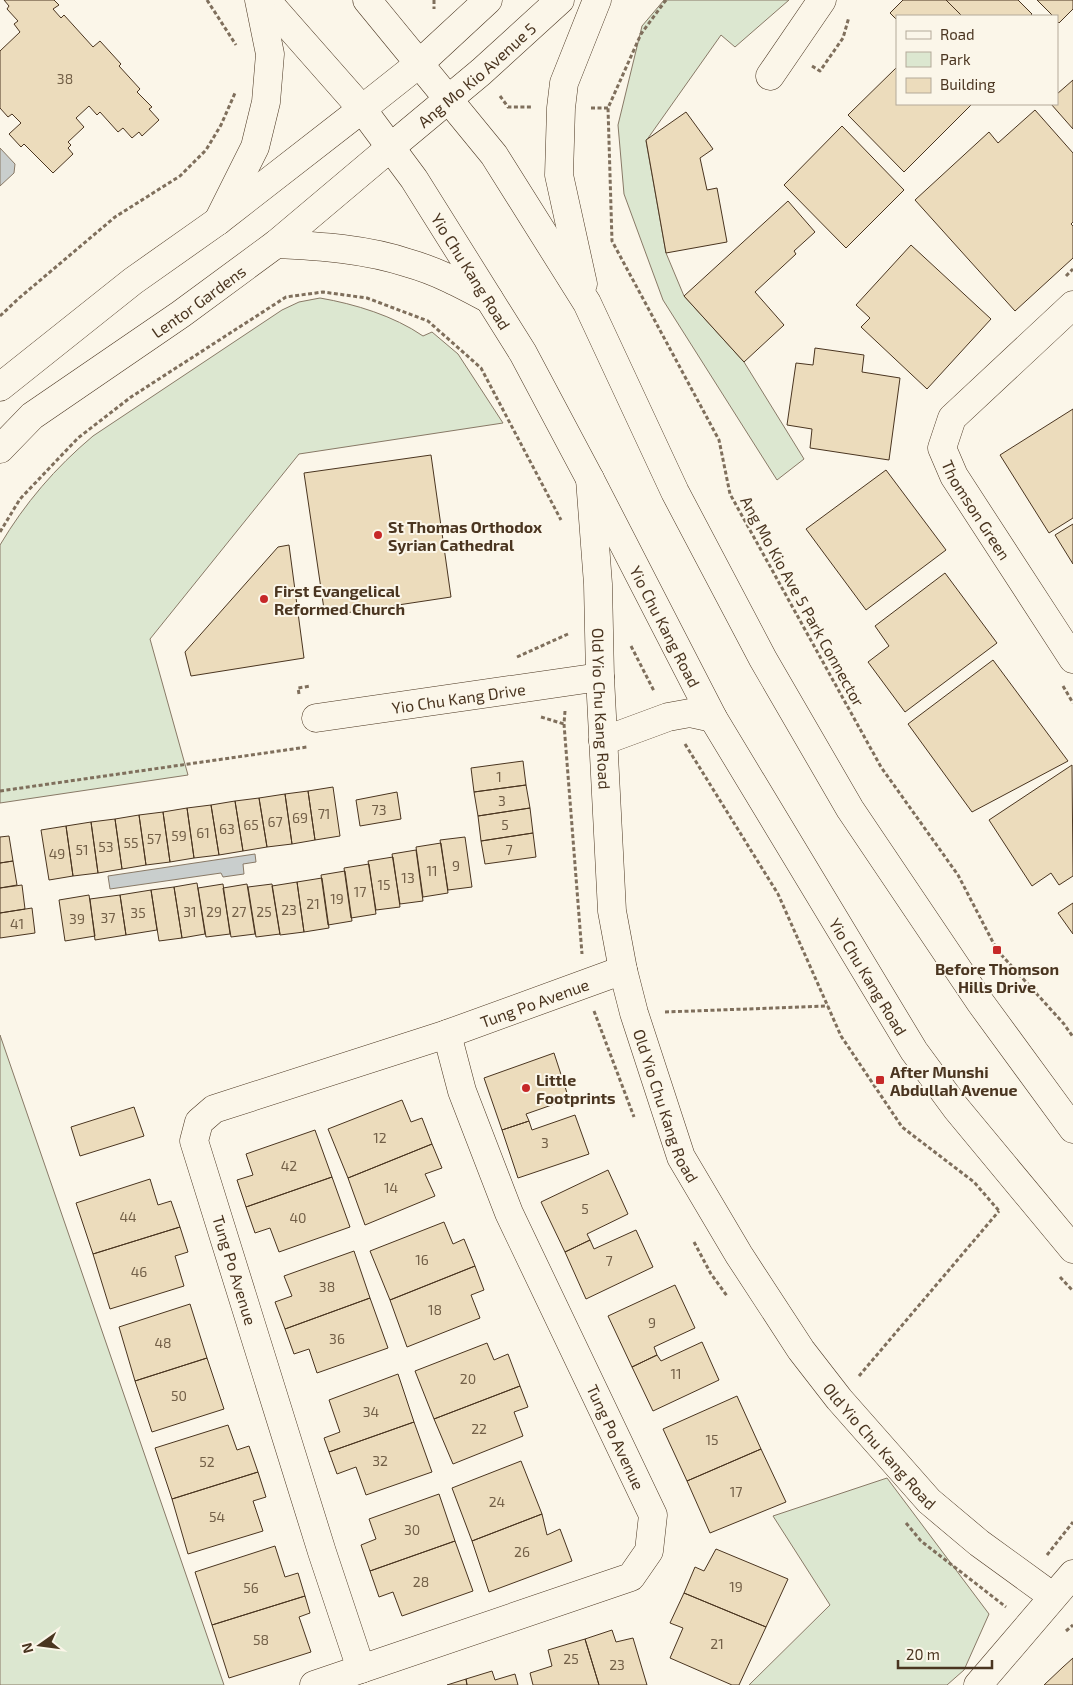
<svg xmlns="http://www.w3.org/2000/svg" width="1073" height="1685" font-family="'Exo 2',sans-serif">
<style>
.green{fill:#dce7d0;stroke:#887966}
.water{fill:#c9cecd;stroke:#887966}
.building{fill:#ecdcbc;stroke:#4a3520}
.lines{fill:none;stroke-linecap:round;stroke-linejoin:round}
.minor-casing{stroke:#4a3520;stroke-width:29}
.primary-casing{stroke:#4a3520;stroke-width:29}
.path{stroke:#7f6f5c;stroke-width:3;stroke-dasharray:4 2.5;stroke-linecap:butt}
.minor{stroke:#fbf6e9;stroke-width:28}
.primary{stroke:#fbf6e9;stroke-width:28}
.poi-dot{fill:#c62828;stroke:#fbf6e9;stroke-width:2}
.labels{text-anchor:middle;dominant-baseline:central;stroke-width:4;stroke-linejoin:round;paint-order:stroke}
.number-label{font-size:14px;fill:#725f47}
.street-label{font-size:16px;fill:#4a3520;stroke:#fbf6e9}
.poi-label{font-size:16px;font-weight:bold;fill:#4a3520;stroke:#fbf6e9;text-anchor:start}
</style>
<rect width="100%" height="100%" fill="#fbf6e9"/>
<path class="green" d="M664,0H789L735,47L721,35L646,141L666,253L684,296L744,362L804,459L777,480L663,300L624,194L618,125L642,26Z
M320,298C355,304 394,316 423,336L432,332L458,354L503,423L299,454L150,639L188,775L0,803V545C25,503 55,468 93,436L282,310L299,302Z
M0,1035L224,1685H0Z
M887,1478L989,1614L964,1670L947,1685H749L830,1605L773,1516Z"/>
<path class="water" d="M0,148L15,164L14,173L0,186Z
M255,854L256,862L243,864L244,874L223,877L221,873L110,889L108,876Z"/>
<path class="building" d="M4,0H54L59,5L53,9L61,18L64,15L93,47L100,41L121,64L119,66L140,89L137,92L152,107L149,109L159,120L142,136L139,132L132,138L123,128L118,132L100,112L97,115L89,106L76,118L84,127L68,142L71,145L68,148L73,154L53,173L24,144L21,147L9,134L21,123L12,114L8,117L0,108V51L20,32L14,24L18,21L7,9L9,6Z
M903,0H946L962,16H897V20L890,13Z
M946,0H1018L1032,14L1030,16H962Z
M1037,0H1073V9L1059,23L1057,21V16H1053Z
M897,67V104H970L971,105L904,172L848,115Z
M1073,80V129L1051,104H1057V94Z
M1035,110L1073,153V222L1071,224L1073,226V258L1015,311L915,200L989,132L998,143Z
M686,112L713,149L700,158L707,190L717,188L727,242L666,253L646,140Z
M842,126L904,190L846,248L784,185Z
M788,201L815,232L794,251L796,254L755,292L784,325L744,362L684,296Z
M911,245L991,319L927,389L861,327L870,318L856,305Z
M815,348L864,355L862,372L900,378L889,460L810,448L812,429L787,425L796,363L813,365Z
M1073,409V518L1049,533L1000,455Z
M431,455L451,597L325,616L304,473Z
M886,470L946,550L866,610L806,529Z
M1073,524V564L1055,535Z
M289,545L304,658L191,676L185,652L278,547Z
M945,573L997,643L905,712L868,662L889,646L875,626Z
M993,660L1068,761L972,812L908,724Z
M523,761L526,785L474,792L471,768Z
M1072,765L1073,876L1059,885L1051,873L1032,886L989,820Z
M526,785L530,808L478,816L474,792Z
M333,787L340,836L315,840L308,791Z
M308,791L315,840L292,844L285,794Z
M397,792L401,819L360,826L356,800Z
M285,794L292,844L267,847L259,798Z
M259,798L267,847L243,851L235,801Z
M235,801L243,851L219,855L211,805Z
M211,805L219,855L194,858L187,808Z
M187,808L194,858L170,862L163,812Z
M530,808L533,833L481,841L478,816Z
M163,812L170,862L146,865L139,815Z
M139,815L146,865L122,869L115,819Z
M115,819L122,869L98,873L91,822Z
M91,822L98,873L73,876L66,826Z
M66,826L73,876L49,880L41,830Z
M533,833L536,857L485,864L481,841Z
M9,836L13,861L0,863V837Z
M465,837L472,887L448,890L440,840Z
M441,843L448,893L423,897L416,847Z
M416,850L423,901L400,904L392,854Z
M393,857L400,907L376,910L368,861Z
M13,861L17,885L0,888V863Z
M369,864L376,914L351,918L344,868Z
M345,871L352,921L328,925L321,875Z
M322,878L329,928L304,932L297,882Z
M297,882L304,932L280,935L272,886Z
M197,883L205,934L182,938L174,887Z
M223,884L230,934L206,937L198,888Z
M247,884L255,934L231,937L223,888Z
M272,884L280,934L256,937L248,887Z
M22,885L25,909L0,913V888Z
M174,887L182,938L159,941L151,890Z
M151,890L157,930L126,935L120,895Z
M89,895L95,936L65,941L59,900Z
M120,895L126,935L95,940L90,899Z
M1073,903V934L1058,913Z
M32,908L35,933L0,938V913Z
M554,1053L569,1099L526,1114L529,1121L502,1130L484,1078Z
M402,1100L411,1122L422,1118L432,1144L348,1178L328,1129Z
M134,1107L144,1136L80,1156L71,1127Z
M575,1115L589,1154L518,1178L502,1130L529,1121L532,1130Z
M315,1130L332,1177L246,1207L237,1180L253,1175L246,1154Z
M432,1144L442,1168L425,1174L435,1196L365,1225L348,1178Z
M608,1170L628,1214L587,1234L590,1240L565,1252L541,1202Z
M332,1177L350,1227L279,1252L270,1228L255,1233L246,1207Z
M150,1179L158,1205L171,1201L180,1227L93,1254L76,1203Z
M444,1222L453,1244L464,1239L475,1266L390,1300L370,1251Z
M180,1227L188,1252L175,1256L184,1286L110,1309L93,1254Z
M636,1230L653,1267L586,1299L565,1252L590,1240L594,1249Z
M354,1251L370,1298L285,1329L275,1302L292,1296L284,1276Z
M475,1266L484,1290L471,1295L480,1318L407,1347L390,1300Z
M675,1285L695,1328L654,1347L657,1355L632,1367L608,1316Z
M370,1298L388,1348L317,1373L309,1349L294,1354L285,1329Z
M190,1304L207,1358L135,1381L119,1327Z
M702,1342L719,1380L653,1411L632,1367L657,1355L661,1361Z
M487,1343L494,1360L508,1354L520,1386L434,1419L415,1371Z
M207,1358L224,1409L152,1432L135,1381Z
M398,1374L414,1422L329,1452L324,1438L340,1432L329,1400Z
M520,1386L528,1407L514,1412L523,1436L453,1464L434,1419Z
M737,1396L761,1449L687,1481L663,1429Z
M414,1422L432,1472L366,1495L356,1467L337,1474L329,1452Z
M228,1425L237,1450L249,1446L258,1472L172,1499L155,1448Z
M761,1449L786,1502L710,1533L687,1481Z
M521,1461L542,1514L472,1541L452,1488Z
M258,1472L266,1497L253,1501L263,1531L188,1554L172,1499Z
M439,1494L455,1541L370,1571L361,1545L376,1539L369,1519Z
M542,1514L547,1535L560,1529L572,1561L489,1592L472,1541Z
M455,1541L473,1591L402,1616L393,1592L379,1597L370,1571Z
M275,1546L285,1577L298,1573L305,1596L212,1625L195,1572Z
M716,1549L788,1579L766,1627L684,1593L695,1567L704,1571Z
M684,1593L766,1627L739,1685H732L670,1658L683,1628L670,1623Z
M305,1596L310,1613L299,1617L311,1652L229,1678L212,1625Z
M612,1630L616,1642L633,1638L647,1685H599L585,1639Z
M585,1639L599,1685H533L530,1673L552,1666L548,1650Z
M1073,1658V1685H1044L1063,1667Z
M492,1671L495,1680L515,1674L518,1685H467L466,1679Z
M466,1679L467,1685H447Z"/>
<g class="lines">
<defs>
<g id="minor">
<path d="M770,76L822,0"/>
<path id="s1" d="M1073,305L952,418L942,448L954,476L1073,659"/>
<path d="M0,387L133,281L218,221L362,109"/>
<path id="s2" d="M0,449L32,416L181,314L276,244L391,147"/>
<path id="s3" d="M590,479L598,584L600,677L612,911L623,970L634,1013L681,1157L739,1255L801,1350L839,1399L929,1501L979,1543L1052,1596"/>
<path id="s4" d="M316,718L600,677"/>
<path id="s5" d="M361,1669L322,1552L194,1141L199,1122L214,1109L447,1034L623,970"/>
<path d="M314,1685L631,1577L649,1551L653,1515L509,1213L462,1091L447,1034"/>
<path d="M978,1685L1073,1574"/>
</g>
<g id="primary">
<path id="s6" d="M266,0L362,109L414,179L523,353L590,479L713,718L914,1051L956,1108L1073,1249"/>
<path d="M367,0L494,155L587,303L675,492L763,659L850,809L980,1002L1073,1129"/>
<path d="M362,109L420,63L488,0"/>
<path id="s7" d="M391,147L481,72L560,0"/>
<path d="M218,221L255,147L266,102L270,54L259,0"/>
<path d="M276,244C320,246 366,249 408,263C437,271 463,285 489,299"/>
<path d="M583,284L559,175L561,108L564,83L597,0"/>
<path d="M603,741L668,717L690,713L713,718"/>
</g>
</defs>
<use href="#minor" class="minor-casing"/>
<use href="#primary" class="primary-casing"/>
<path class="path" d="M207,0L236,45
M434,0V9
M666,0L641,34L608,108L612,241L719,440L730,494L881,767L958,875L997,950L1064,1024L1073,1037
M812,66L820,71L843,38L849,17
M500,96L508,107H533
M591,108H608
M1066,276L1073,269
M0,316L18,299L115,217L180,176L206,150L221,125L235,93
M0,532L20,499L78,438L131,397L286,297L323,292L367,298L428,321L481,368L561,520
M631,646L654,691
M517,657L568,634
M1063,686L1073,703
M299,694L298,688L311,686
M565,711L564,724L582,954
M541,717L564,724
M685,744L778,894L841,1036L902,1127L974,1182L1000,1212
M0,791L307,747
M594,1011L634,1117
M665,1012L828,1006
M694,1242L711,1274L727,1296
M1060,1277L1073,1291
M859,1376L999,1211
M906,1523L921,1541L1006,1607
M1047,1555L1073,1522
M1066,1631L1073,1625"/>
<use href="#minor" class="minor"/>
<use href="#primary" class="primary"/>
</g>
<g class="poi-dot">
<circle cx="378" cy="535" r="5"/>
<circle cx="264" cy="599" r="5"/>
<rect x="992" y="945" width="10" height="10" rx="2.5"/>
<rect x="875" y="1075" width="10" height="10" rx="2.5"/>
<circle cx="526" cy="1088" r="5"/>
</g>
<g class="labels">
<g class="number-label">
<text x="65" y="78">38</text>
<text x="499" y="776">1</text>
<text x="502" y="800">3</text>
<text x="379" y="809">73</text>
<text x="324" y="813">71</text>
<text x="300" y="817">69</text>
<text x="275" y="821">67</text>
<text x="251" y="824">65</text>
<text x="505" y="824">5</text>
<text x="227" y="828">63</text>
<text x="203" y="832">61</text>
<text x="179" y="835">59</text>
<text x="154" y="838">57</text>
<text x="131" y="842">55</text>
<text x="106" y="846">53</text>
<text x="82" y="849">51</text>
<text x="509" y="849">7</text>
<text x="57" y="853">49</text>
<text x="456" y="865">9</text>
<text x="432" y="870">11</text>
<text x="408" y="877">13</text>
<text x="384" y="884">15</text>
<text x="360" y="891">17</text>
<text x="337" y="898">19</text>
<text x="313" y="903">21</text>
<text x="289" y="909">23</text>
<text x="190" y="911">31</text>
<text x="214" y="911">29</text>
<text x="239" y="911">27</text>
<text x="264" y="911">25</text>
<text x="138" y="912">35</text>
<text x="108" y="917">37</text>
<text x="77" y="918">39</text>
<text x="17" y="923">41</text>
<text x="380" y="1137">12</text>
<text x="545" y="1142">3</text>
<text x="289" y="1165">42</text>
<text x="391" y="1187">14</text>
<text x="585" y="1208">5</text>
<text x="128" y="1216">44</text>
<text x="298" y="1217">40</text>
<text x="422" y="1259">16</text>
<text x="609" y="1260">7</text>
<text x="139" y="1271">46</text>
<text x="327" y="1286">38</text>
<text x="435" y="1309">18</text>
<text x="652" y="1322">9</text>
<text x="337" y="1338">36</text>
<text x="163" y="1342">48</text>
<text x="676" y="1373">11</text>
<text x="468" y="1378">20</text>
<text x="179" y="1395">50</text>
<text x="371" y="1411">34</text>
<text x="479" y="1428">22</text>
<text x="712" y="1439">15</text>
<text x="380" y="1460">32</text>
<text x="207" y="1461">52</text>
<text x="736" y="1491">17</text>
<text x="497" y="1501">24</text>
<text x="217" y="1516">54</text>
<text x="412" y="1529">30</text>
<text x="522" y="1551">26</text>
<text x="421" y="1581">28</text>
<text x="736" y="1586">19</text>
<text x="251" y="1587">56</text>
<text x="261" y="1639">58</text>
<text x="717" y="1643">21</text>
<text x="571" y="1658">25</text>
<text x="617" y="1664">23</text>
</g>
<g class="street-label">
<text stroke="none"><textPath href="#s7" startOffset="112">Ang Mo Kio Avenue 5</textPath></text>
<text stroke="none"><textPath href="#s6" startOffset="341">Yio Chu Kang Road</textPath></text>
<text stroke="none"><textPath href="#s2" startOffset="248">Lentor Gardens</textPath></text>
<text stroke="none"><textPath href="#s1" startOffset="268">Thomson Green</textPath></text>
<text transform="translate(803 601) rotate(61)">Ang Mo Kio Ave 5 Park Connector</text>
<text stroke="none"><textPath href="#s6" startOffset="746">Yio Chu Kang Road</textPath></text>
<text stroke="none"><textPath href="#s4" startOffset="144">Yio Chu Kang Drive</textPath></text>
<text stroke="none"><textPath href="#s3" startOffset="230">Old Yio Chu Kang Road</textPath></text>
<text stroke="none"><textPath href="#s6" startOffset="1151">Yio Chu Kang Road</textPath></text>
<text stroke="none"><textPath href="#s5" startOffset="931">Tung Po Avenue</textPath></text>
<text stroke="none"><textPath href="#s3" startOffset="635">Old Yio Chu Kang Road</textPath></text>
<text transform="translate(235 1270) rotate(73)">Tung Po Avenue</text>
<text transform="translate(616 1437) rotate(65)">Tung Po Avenue</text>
<text stroke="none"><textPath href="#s3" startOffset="1040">Old Yio Chu Kang Road</textPath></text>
</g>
<g class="poi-label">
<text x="388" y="526">St Thomas Orthodox<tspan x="388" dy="18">Syrian Cathedral</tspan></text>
<text x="274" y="590">First Evangelical<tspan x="274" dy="18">Reformed Church</tspan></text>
<text x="997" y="968" text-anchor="middle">Before Thomson<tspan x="997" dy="18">Hills Drive</tspan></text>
<text x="890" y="1071">After Munshi<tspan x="890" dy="18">Abdullah Avenue</tspan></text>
<text x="536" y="1079">Little<tspan x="536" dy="18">Footprints</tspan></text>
</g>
</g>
<rect x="896" y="15" width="162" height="90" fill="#fbf6e9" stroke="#b4a999"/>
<rect x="906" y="31" width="25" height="8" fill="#fbf6e9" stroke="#b4a999"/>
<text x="940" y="40" font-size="15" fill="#4a3520">Road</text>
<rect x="906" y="52" width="25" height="15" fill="#dce7d0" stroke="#b4a999"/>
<text x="940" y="65" font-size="15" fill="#4a3520">Park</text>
<rect x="906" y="78" width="25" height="15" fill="#ecdcbc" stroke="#b4a999"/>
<text x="940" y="90" font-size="15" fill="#4a3520">Building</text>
<g transform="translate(40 1645) rotate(256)" stroke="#fbf6e9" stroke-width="4" paint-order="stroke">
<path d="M0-4L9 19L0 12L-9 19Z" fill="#4a3520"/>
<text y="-8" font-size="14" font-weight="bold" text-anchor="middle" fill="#4a3520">N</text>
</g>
<path d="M898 1660v8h94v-8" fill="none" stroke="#4a3520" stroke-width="2.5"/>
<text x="906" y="1660" font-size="15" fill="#4a3520" stroke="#fbf6e9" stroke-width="4" paint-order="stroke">20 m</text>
</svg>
